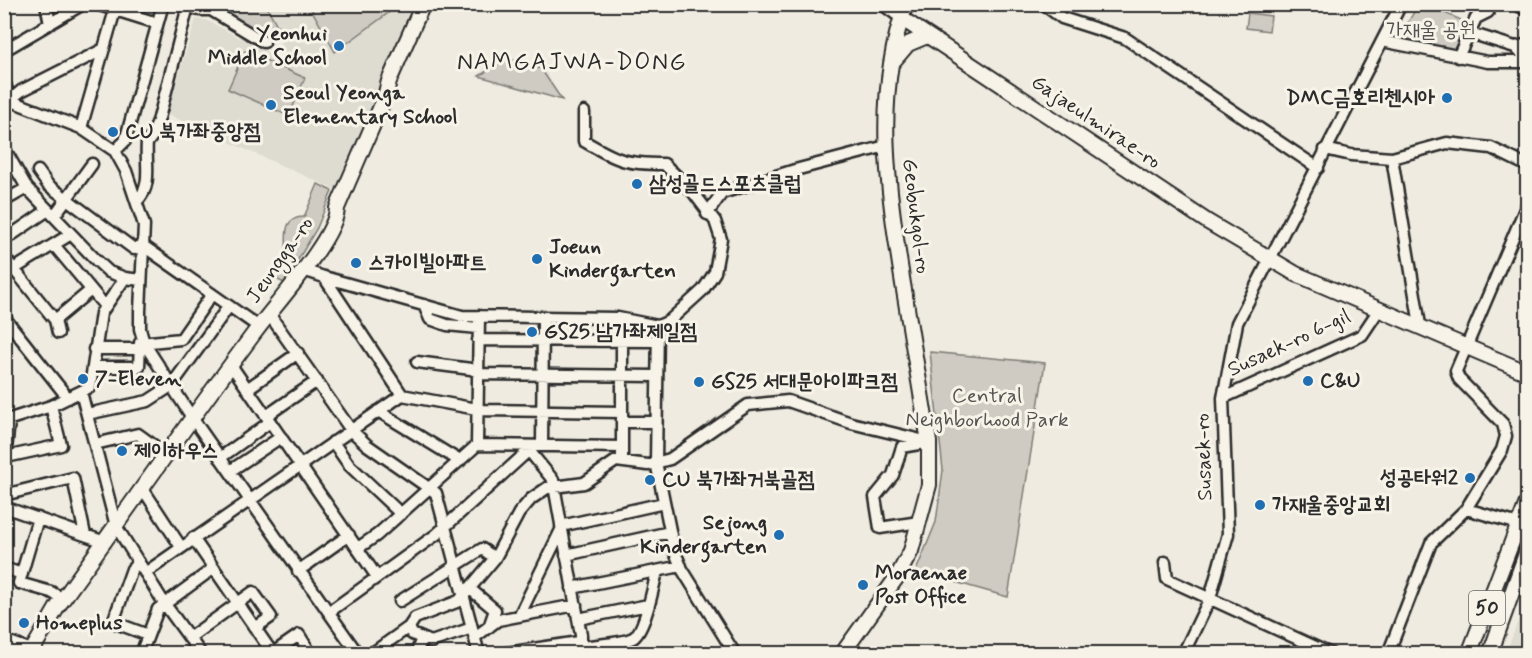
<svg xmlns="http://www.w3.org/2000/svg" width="1532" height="658" font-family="Mynerve,'Poor Story',sans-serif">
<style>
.built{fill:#dedbd1}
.green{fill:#cfcbc2;stroke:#7d7b76;stroke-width:1.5}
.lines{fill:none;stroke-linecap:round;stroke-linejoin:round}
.minor-casing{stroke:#2b2b2b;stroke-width:15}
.major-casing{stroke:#2b2b2b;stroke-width:18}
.minor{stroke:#f7f3e8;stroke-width:10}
.major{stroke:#f7f3e8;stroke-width:14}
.poi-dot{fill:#1f6fb2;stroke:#f7f3e8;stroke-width:2}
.labels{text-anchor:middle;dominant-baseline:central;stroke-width:6;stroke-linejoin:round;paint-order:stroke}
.shield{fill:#f7f3e8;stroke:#686764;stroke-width:1.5}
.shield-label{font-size:20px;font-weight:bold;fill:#2b2b2b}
.park-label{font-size:21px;fill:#545351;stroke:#f7f3e8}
.poi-label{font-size:21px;font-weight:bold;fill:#2b2b2b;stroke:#f7f3e8;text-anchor:start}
.street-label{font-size:21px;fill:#2b2b2b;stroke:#f7f3e8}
.quarter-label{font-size:24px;letter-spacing:1.5px;fill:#2b2b2b;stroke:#f7f3e8}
</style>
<rect width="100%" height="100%" fill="#efebe0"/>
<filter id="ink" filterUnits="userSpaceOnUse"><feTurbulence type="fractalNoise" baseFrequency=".0167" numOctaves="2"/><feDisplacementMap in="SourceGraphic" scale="12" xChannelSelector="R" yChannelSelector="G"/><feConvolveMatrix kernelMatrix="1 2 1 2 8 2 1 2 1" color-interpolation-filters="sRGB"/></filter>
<g filter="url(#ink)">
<path class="built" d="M266,5H411L377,96L336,190L167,114L196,19L206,20L282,60L280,31Z
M1527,597V653H1506Z"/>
<path class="green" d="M213,5H266L280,31L266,34Z
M309,5H387L391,11L335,52Z
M1418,5H1426L1473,25L1456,57L1395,45Z
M1248,13L1271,16L1269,31L1246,28Z
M245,51L305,78L289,116L228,89Z
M507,58L541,69L562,100L479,76Z
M318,184L332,191L317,228L284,283L276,279C281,270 285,261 286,251C288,240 280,217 304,217Z
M930,352L1045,363L1008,597L916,571L936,522L943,470Z"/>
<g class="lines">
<defs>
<path id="minor" d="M46,4L50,24
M96,4L157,23
M181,4L199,10H211
M206,4L211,10L264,42
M882,4L901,18
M1043,4L1062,18L1125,38L1318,168
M1516,4L1528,11
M1470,33L1515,47L1528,60
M1382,41L1488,62H1528
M1515,47L1528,44
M4,48L10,47L83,4
M1458,57L1476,18L1488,12L1492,4
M4,81L10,100L21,91L104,49
M4,98L81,128L115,151L126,171L144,225L140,311V329L144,343L193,419L358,654
M81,128L115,10
M4,148L27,188L96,260L109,272L125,278L141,280
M1325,149L1351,155L1392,158L1447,143L1491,148L1528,166
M115,151L125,141L163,4
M1392,158L1420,325
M38,171L48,185L134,249L142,245
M4,201L27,188
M137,201C153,186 145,162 147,143L153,135L159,118L188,6
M707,214L722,193L795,170L886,146
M54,216L92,164
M4,227L10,236L48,210
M54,245L104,305
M142,245L259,327
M4,257L55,320L58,333
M4,275L71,234
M324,277L462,316L618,318L658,326L669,321L703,290L715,272L721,239L715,221L693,192L664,164C625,164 618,161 584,141V112
M424,305L430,319L447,325L478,328
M269,314L351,430L367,445L436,493L479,654
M4,317L68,398
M622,319V462
M55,320L91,290
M658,326L656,462L674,550L682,569L735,654
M478,340L657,341
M94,349H140
M417,362L471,369L482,374L656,376
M231,365L377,577
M94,367H139L140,343L181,339L212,294
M247,389L298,353
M81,392L116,526L164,603L201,654
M402,395L482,410L622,412
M1223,398L1362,335L1378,311
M378,411L460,461
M87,414L148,401L171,386L229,306
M266,416L317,381
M4,421L51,406L90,387L101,313L125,278
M622,422H655
M333,442L349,465L401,514
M95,444L138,434L167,455
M477,445L622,447
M477,445L479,316
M529,446L531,453L553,480L581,635V654
M542,446L543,318
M6,457L61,445L51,406
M220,458L270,422
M4,470L9,421
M230,471L281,437
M143,489L181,547
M4,495L73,478L85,535
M4,507L105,542
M1466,509L1519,524
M38,518L19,583L51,592L63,599
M919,522L880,528L875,497L893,475L902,447L925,443
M561,526L664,503
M193,538L273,654
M358,548L377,535L477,445
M566,555L670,532
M139,562L132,569L113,622L148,635
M1165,562L1167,579L1331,654
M4,568L22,574
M298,571L349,535
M145,573L402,395L324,277L303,270
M469,588L495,610L489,627
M572,588L681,566
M400,601L482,549L495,558
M329,612L437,534L527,452L529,446
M519,616L561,530
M578,619L648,605
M409,627L412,634L431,642L472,628
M475,637L498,620L576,605
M189,638L253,592L271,617L255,628
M273,653L299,635L311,654
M141,654L158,609L214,568
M371,654L409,627L415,618L459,601L495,558L519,513L531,499L547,488L584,483L616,461L648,465L670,459L748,405L788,401L851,423L929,442
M416,654L422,638
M500,654L579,642L585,647C599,644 620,644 633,638C645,631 654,584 657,571
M1183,654L1210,598L1228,534L1223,398L1237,323L1401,4
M1388,654L1431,543L1466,509L1502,450L1506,436L1503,424L1459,379L1456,371L1528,202"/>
<path id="major" d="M901,18L1208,222L1296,274L1528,373
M891,64L908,44L927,36
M4,642L37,654
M30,654L58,606C124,515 188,422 255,332C274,306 337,237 337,208L385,97L389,81L423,4
M842,654L897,577L911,551L929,485V442C920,389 912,337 903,284C888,189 873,97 906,4
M1469,654L1528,500
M1490,654L1528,548"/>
</defs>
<use href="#minor" class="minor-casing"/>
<use href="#major" class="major-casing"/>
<use href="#minor" class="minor"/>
<use href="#major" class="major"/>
</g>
</g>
<g class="poi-dot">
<circle cx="339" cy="46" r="6"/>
<circle cx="1447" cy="98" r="6"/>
<circle cx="271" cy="105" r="6"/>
<circle cx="113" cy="132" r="6"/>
<circle cx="637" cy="184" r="6"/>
<circle cx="537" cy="259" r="6"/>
<circle cx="356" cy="263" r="6"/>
<circle cx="532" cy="332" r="6"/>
<circle cx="83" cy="379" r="6"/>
<circle cx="1308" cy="381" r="6"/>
<circle cx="699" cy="382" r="6"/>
<circle cx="122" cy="451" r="6"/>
<circle cx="1470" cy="478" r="6"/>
<circle cx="650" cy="480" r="6"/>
<circle cx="1260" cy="505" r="6"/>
<circle cx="779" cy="535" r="6"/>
<circle cx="863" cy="585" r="6"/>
<circle cx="24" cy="623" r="6"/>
</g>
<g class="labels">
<rect class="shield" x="1469" y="591" width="36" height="34" rx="4.5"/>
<g class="shield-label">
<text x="1487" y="608">50</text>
</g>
<g class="park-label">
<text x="1431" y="30">가재울 공원</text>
<text x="987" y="396">Central<tspan x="987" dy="24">Neighborhood Park</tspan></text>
</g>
<g class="poi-label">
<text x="327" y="34" text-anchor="end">Yeonhui<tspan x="327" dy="24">Middle School</tspan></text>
<text x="283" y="93">Seoul Yeonga<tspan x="283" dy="24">Elementary School</tspan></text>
<text x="1435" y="98" text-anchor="end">DMC금호리첸시아</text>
<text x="125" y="132">CU 북가좌중앙점</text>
<text x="649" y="184">삼성골드스포츠클럽</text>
<text x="549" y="247">Joeun<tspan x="549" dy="24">Kindergarten</tspan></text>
<text x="368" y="263">스카이빌아파트</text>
<text x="544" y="332">GS25 남가좌제일점</text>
<text x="95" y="379">7-Eleven</text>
<text x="1320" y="381">C&amp;U</text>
<text x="711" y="382">GS25 서대문아이파크점</text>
<text x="134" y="451">제이하우스</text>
<text x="1458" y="478" text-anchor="end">성공타워2</text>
<text x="662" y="480">CU 북가좌거북골점</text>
<text x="1272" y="505">가재울중앙교회</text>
<text x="767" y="523" text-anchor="end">Sejong<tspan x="767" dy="24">Kindergarten</tspan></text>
<text x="875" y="573">Moraenae<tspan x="875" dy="24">Post Office</tspan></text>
<text x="36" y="623">Homeplus</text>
</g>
<g class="street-label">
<text transform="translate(1096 122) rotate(34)">Gajaeulmirae-ro</text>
<text transform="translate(916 216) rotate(83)">Geobukgol-ro</text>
<text transform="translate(280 260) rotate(-55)">Jeungga-ro</text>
<text transform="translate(1289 343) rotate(-25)">Susaek-ro 6-gil</text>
<text transform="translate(1204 457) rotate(-92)">Susaek-ro</text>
</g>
<g class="quarter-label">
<text x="572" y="62">NAMGAJWA-DONG</text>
</g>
</g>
<rect width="1532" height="658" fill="none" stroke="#f7f3e8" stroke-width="24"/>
<rect x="12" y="12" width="1508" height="634" fill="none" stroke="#2b2b2b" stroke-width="2" filter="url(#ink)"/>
</svg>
